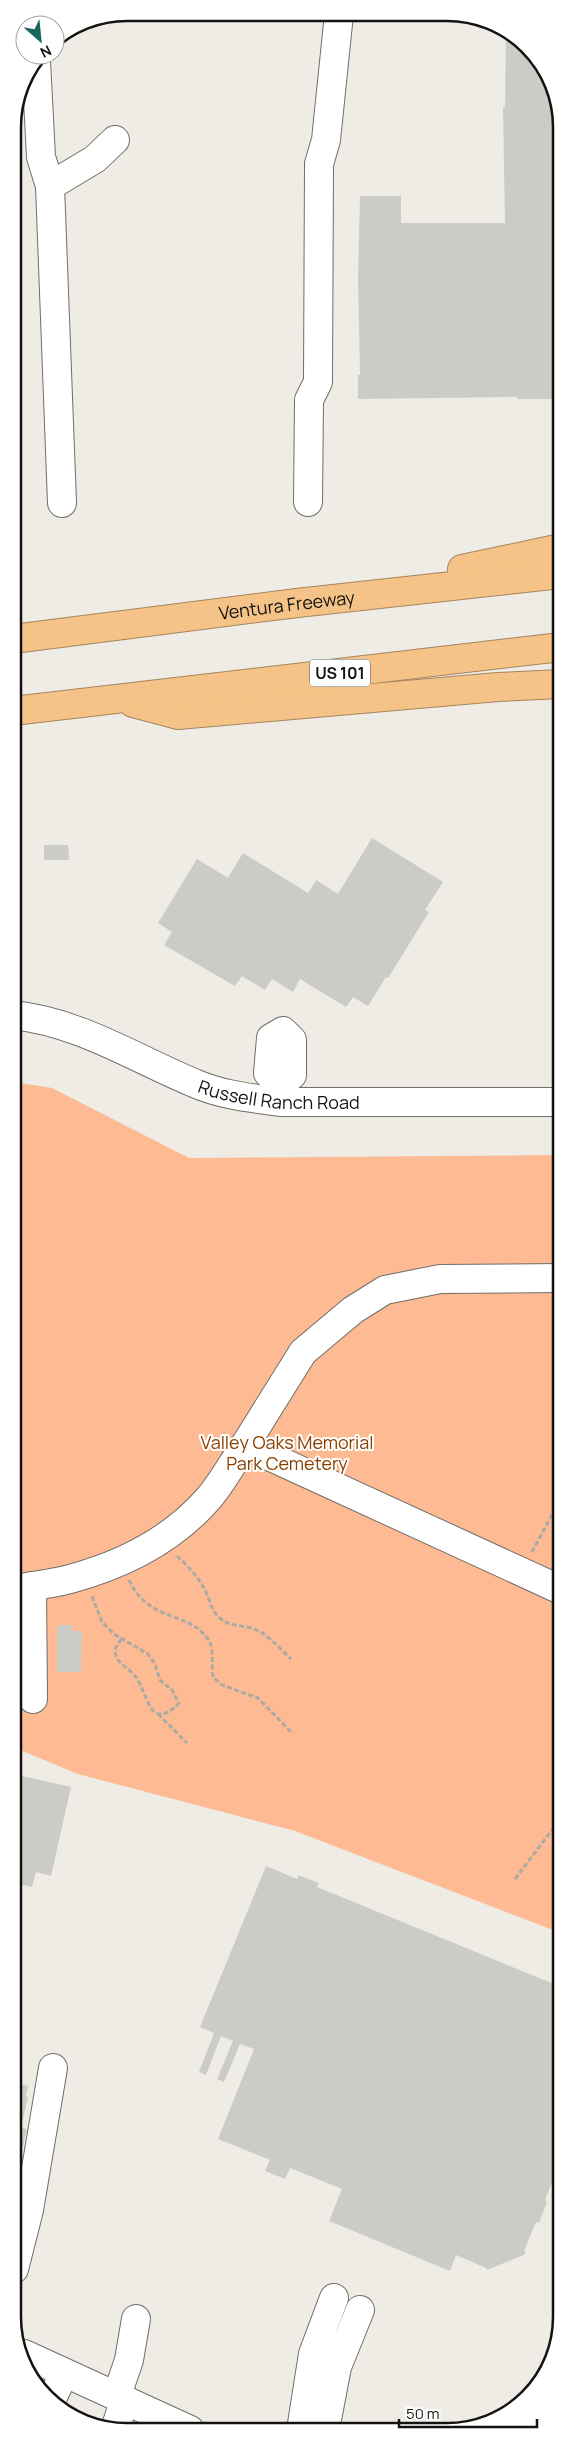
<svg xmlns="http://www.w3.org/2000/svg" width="574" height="2444" font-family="Manrope,sans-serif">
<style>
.green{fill:#fdba93}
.building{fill:#cbccc5}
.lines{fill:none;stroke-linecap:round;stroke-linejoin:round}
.minor-casing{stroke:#706e68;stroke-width:30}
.highway-casing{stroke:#a6855e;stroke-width:30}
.path{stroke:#acaaa4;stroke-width:3;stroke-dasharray:5 2.5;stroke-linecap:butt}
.minor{stroke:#fff;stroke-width:28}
.highway{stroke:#f5c387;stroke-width:28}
.labels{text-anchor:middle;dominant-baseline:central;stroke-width:4;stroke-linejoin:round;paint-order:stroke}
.shield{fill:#fff;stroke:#5a5a58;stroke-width:1}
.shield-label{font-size:16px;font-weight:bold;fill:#141311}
.street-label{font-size:18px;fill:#141311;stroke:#fff}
.park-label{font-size:18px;fill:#894001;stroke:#fff}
.rim{fill:none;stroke:#141311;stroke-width:2.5}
</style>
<rect width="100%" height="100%" fill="#eeece5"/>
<path class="green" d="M13,1082L52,1088L189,1158L561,1155V1933L295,1831L78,1774L13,1747Z"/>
<path class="building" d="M506,36L533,51L560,112L561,399H517V397L358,399V375H360L358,279L360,196H401V223H505L503,107H505Z
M372,838L443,882L425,910L429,912L388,978L386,977L368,1006L353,997L346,1007L300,979L293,992L272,979L265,990L242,976L235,986L164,945L172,932L158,923L197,859L228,878L243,853L308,893L316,880L338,894Z
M44,845H68L69,860H44Z
M57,1625H73L72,1631H82L81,1672H57Z
M13,1774L71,1787L51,1876L36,1872L32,1887L13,1883Z
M266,1866L297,1879L298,1875L319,1883L317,1887L554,1984L556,1980L561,1982V2160L545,2200L547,2202L539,2223L536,2222L524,2251L526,2254L487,2270L486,2268L456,2255L450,2271L329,2221L342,2189L290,2168L285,2179L265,2171L270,2160L218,2139L254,2049L240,2044L224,2082L217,2079L233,2041L221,2036L206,2075L199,2072L214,2033L200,2027Z
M13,2083L28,2086L26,2096L28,2097L21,2128L27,2129L15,2180Z"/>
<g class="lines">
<defs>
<g id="minor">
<path d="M36,61L41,157L50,186L62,503"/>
<path d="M50,186L95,159L115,140"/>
<path d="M308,502L309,400L318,382L319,164L326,140L339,14"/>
<path id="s1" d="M13,1015C79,1022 134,1058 194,1083C221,1095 251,1098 280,1102H561"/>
<path d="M283,1031L292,1040V1075L280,1085L268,1073L271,1038Z"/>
<path d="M561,1278L440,1279L385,1290L353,1310L303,1352L245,1445L561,1590"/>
<path d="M32,1586L33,1699"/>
<path d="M13,1589C32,1586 52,1584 70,1579C122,1565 172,1540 208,1499C222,1483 233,1462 245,1445"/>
<path d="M14,2269L29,2210L53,2068"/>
<path d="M24,2354L190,2430"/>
<path d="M117,2395L129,2360L136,2319"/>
<path d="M52,2399L64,2373"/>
<path d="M115,2429L125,2399"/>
<path d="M301,2430L313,2354L334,2298"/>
<path d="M325,2430L337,2367L360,2310"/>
</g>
<g id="highway">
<path d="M462,569L561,548"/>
<path id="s2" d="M13,639L297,603L561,574"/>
<path d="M133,703L178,715L498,687L561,684"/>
<path d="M13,711L561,647"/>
</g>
</defs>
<use href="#minor" class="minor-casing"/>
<use href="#highway" class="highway-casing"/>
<path class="path" d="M532,1552L561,1498
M177,1556C189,1567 199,1578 206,1592C211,1603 211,1611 221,1619C231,1627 243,1625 254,1629C268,1634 280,1649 291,1659
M129,1580C149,1623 187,1610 208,1639C215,1649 211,1666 213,1677L222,1685L258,1698L292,1733
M92,1596L102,1622L114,1634L148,1654L155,1664L160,1680L172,1690L179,1703C149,1734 148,1692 135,1676C129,1668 116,1663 115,1652C115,1647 118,1643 122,1639
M158,1714L187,1743
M552,1830L561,1836
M515,1879L561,1818"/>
<use href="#minor" class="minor"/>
<use href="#highway" class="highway"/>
</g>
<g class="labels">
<rect class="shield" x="310" y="659.5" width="60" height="27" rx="4"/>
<g class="shield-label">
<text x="340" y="673">US 101</text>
</g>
<g class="street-label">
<text stroke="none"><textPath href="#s2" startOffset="276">Ventura Freeway</textPath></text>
<text stroke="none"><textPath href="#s1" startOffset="281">Russell Ranch Road</textPath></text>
</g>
<g class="park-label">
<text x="287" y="1442">Valley Oaks Memorial<tspan x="287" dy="21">Park Cemetery</tspan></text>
</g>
</g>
<path d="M0 0H574V2444H0ZM127 21H447A106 106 0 0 1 553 127V2317A106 106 0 0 1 447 2423H127A106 106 0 0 1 21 2317V127A106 106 0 0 1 127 21Z" fill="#fff" fill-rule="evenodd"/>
<path class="rim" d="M127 21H447A106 106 0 0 1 553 127V2317A106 106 0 0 1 447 2423H127A106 106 0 0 1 21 2317V127A106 106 0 0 1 127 21Z"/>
<g transform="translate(40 40) rotate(153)"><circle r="24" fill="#ffffff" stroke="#a1a1a0"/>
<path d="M0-4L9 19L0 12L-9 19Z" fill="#196560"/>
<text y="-8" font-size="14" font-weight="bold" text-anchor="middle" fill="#141311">N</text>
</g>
<path d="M399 2419v8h138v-8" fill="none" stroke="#141311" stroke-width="2.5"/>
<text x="406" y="2419" font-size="15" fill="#141311" stroke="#ffffff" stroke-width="4" paint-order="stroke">50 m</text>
</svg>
